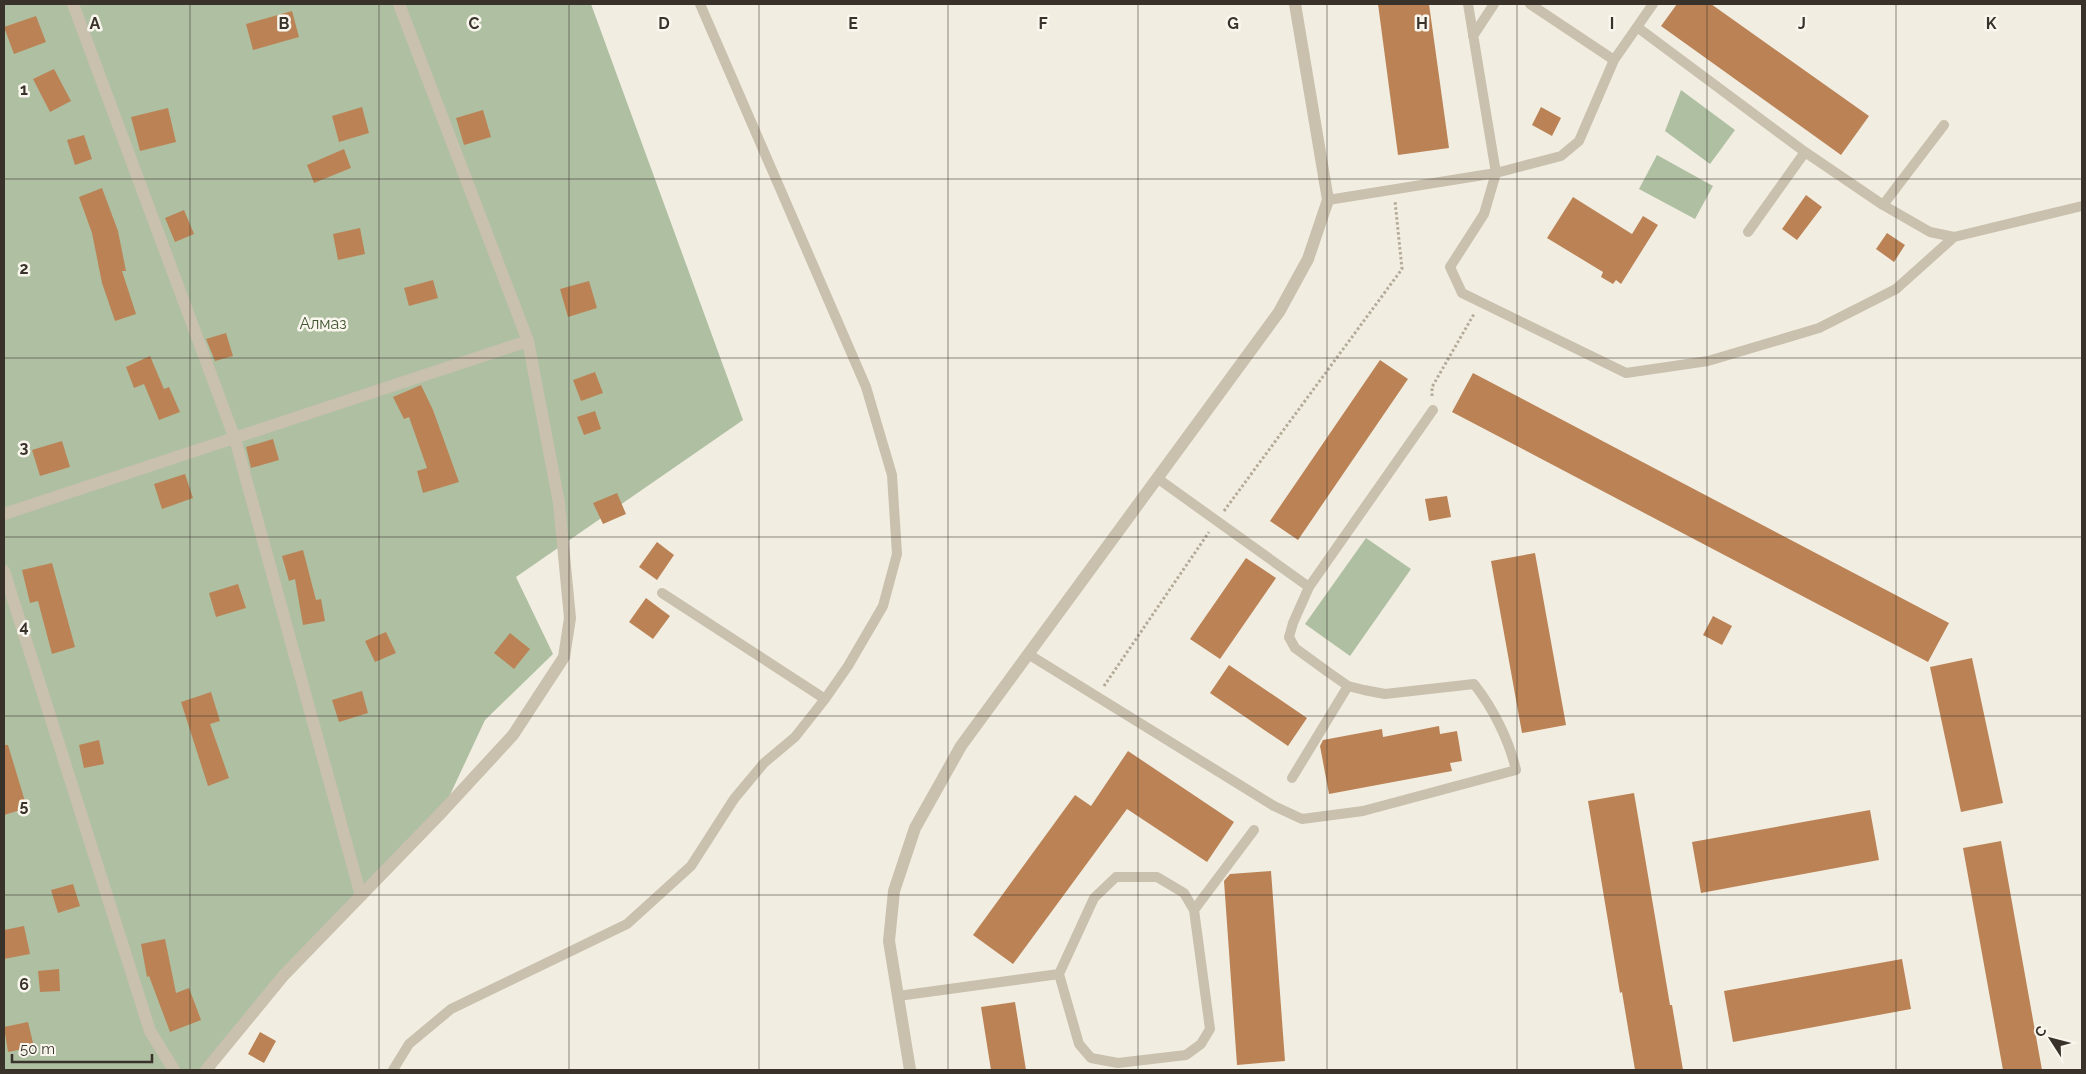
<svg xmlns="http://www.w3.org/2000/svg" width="2086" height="1074" font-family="Raleway,sans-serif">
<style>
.green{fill:#afbfa2}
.building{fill:#bb8355}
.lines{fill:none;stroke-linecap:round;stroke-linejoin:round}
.path{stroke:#b4aa98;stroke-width:3;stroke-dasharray:2.5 2.5;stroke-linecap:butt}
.lane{stroke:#c9c0ae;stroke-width:10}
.street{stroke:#c9c0ae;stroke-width:12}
.grid{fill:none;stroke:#38322b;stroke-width:1;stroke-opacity:0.55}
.labels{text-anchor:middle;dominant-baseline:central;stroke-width:5;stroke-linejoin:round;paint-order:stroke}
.park-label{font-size:16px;fill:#405431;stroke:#f9f6ed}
.grid-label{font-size:16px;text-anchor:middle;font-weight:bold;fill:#38322b;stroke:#f9f6ed;stroke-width:5;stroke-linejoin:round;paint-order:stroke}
</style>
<rect width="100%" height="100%" fill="#f1ede1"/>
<path class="green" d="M4,4H591L743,420L516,577L553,654L485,720L442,812L361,896L206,1070H4Z
M1681,90L1735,130L1710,164L1665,131Z
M1657,155L1713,186L1695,219L1639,189Z
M1366,538L1411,569L1350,656L1305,624Z"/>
<path class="building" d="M1378,4H1429L1449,148L1398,155Z
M1677,4H1711L1869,116L1841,155L1661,26Z
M292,11L299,37L253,50L246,24Z
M36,16L46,42L14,54L4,27Z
M54,69L71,101L50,112L33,79Z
M362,107L369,133L339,142L332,116Z
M1541,107L1561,118L1552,136L1532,125Z
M168,108L176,142L140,151L131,117Z
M483,110L491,137L464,145L456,118Z
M84,135L92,159L75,165L67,140Z
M344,149L351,168L314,183L307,165Z
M102,188L118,231L126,271H122L136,314L115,321L102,283L92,233L79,197Z
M1806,195L1822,207L1797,240L1782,229Z
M1573,197L1632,234L1643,216L1658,225L1621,284L1616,280L1613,284L1601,277L1603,272L1547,238Z
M184,210L194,234L175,242L165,218Z
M360,228L365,254L338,260L333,234Z
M1887,233L1905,245L1894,262L1876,249Z
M433,280L438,298L409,306L404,288Z
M589,281L597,308L568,317L560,289Z
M226,333L233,356L215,361L206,339Z
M150,356L164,389L169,387L180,412L159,420L144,384L134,388L126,367Z
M1380,360L1408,379L1298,540L1270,521Z
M595,372L603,393L581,401L573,380Z
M1473,373L1949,623L1928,662L1452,412Z
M421,385L433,410L459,482L423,493L417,471L427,468L409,417L404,419L393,397Z
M595,411L601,429L584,435L577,417Z
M273,439L279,460L251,468L246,447Z
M62,441L70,467L40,476L32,450Z
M185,474L193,498L162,509L154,484Z
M617,493L626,514L603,524L593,503Z
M1447,496L1451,517L1429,521L1425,499Z
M657,542L674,555L657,580L639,567Z
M303,550L316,600L321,599L325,621L303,625L295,579L289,581L282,556Z
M1535,553L1566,725L1522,733L1491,561Z
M1246,558L1276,578L1220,659L1190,639Z
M52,563L75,647L52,654L38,601L30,603L22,570Z
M238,584L246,608L216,617L209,593Z
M646,598L670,616L653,639L629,622Z
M1713,616L1732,626L1722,645L1703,635Z
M386,632L396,653L375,662L365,641Z
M510,633L530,649L514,669L494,653Z
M1972,658L2003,803L1961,812L1930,667Z
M1229,665L1307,718L1288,746L1210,693Z
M362,691L368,713L339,722L332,700Z
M211,692L220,721L210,724L229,778L208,786L181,702Z
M1439,726L1440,734L1457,731L1462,761L1450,763L1452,771L1329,794L1320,746L1323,740L1382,729L1383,737Z
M99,740L104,764L84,768L79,745Z
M4,745H8L27,808L4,815Z
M1128,751L1234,822L1207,862L1127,809L1013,964L973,935L1075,795L1091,806Z
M1634,793L1670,1005H1672L1683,1070H1635L1622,992L1620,993L1588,801Z
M1870,810L1879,860L1701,893L1692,842Z
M2001,841L2042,1070H2003L1963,848Z
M1271,871L1285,1061L1237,1065L1224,881L1230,874Z
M73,884L80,906L58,913L51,890Z
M24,926L30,954L4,959V930Z
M165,939L176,993L189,988L201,1020L170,1032L149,976L147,977L141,944Z
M1902,959L1911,1009L1733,1042L1724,991Z
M59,969L60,991L40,992L38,971Z
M1015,1002L1026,1070H991L981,1007Z
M28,1022L34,1047L8,1052L4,1027Z
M260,1032L276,1041L264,1063L248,1054Z"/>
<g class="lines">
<path class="path" d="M1432,396V387L1474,314
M1224,511L1402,269L1395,201
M1104,686L1209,532"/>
<path class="lane" d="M1530,4L1614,60
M1653,4L1614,60L1579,141L1561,156L1496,173L1484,214L1450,267L1462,293L1626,373L1708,361L1819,328L1896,289L1954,237L2082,206
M1637,27L1805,152L1883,205L1930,232L1954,237
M1473,36L1494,4
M1328,200L1496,173L1468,4
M1883,205L1944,125
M1748,232L1805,152
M1309,587L1433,410
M662,593L825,699L848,666L883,606L897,554L892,475L866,387L700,4
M1028,654L1274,806L1302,819L1363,811L1516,770C1509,740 1493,708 1474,684L1385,694L1364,690L1348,686L1328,672L1295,648L1289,637L1293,623L1309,587L1157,478
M1292,778L1348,686
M1194,910L1254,830
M898,996L1059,974L1079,1044L1091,1058L1118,1063L1186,1055L1201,1044L1210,1029L1194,910L1184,893L1157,877H1116L1094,898L1059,974
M393,1070L409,1044L451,1009L627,924L691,866L734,799L764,763L795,737L825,699"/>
<path class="street" d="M73,4L235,439L361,896
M4,514L528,341
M4,571L150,1031L174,1070
M206,1070L284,975L442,812L513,735L564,657L570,618L559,503L528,341L399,4
M910,1070L889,941L894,891L915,828L961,746L1279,312L1308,259L1328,200L1295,4"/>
</g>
<path class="grid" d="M190,4V1070M379,4V1070M569,4V1070M759,4V1070M948,4V1070M1138,4V1070M1327,4V1070M1517,4V1070M1707,4V1070M1896,4V1070M4,179H2082M4,358H2082M4,537H2082M4,716H2082M4,895H2082"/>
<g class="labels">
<g class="park-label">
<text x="323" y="323">Алмаз</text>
</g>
</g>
<g class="grid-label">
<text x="95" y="29">A</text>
<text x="284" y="29">B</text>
<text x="474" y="29">C</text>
<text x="664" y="29">D</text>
<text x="853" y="29">E</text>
<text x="1043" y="29">F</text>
<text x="1233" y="29">G</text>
<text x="1422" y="29">H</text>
<text x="1612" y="29">I</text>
<text x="1802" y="29">J</text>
<text x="1991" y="29">K</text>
<text x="24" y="95">1</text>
<text x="24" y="274">2</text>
<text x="24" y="453">3</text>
<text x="24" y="632">4</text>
<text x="24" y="811">5</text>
<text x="24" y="990">6</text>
</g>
<rect width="2086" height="1074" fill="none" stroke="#38322b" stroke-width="10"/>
<g transform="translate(2051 1039) rotate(306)" stroke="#f9f6ed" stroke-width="4" paint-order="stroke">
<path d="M0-4L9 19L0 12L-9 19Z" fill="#38322b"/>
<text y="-8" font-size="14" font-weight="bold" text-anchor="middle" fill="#38322b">С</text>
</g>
<path d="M12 1054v8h140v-8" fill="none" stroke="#38322b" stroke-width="2.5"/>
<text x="20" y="1054" font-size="15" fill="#38322b" stroke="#f9f6ed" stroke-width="4" paint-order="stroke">50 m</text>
</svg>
